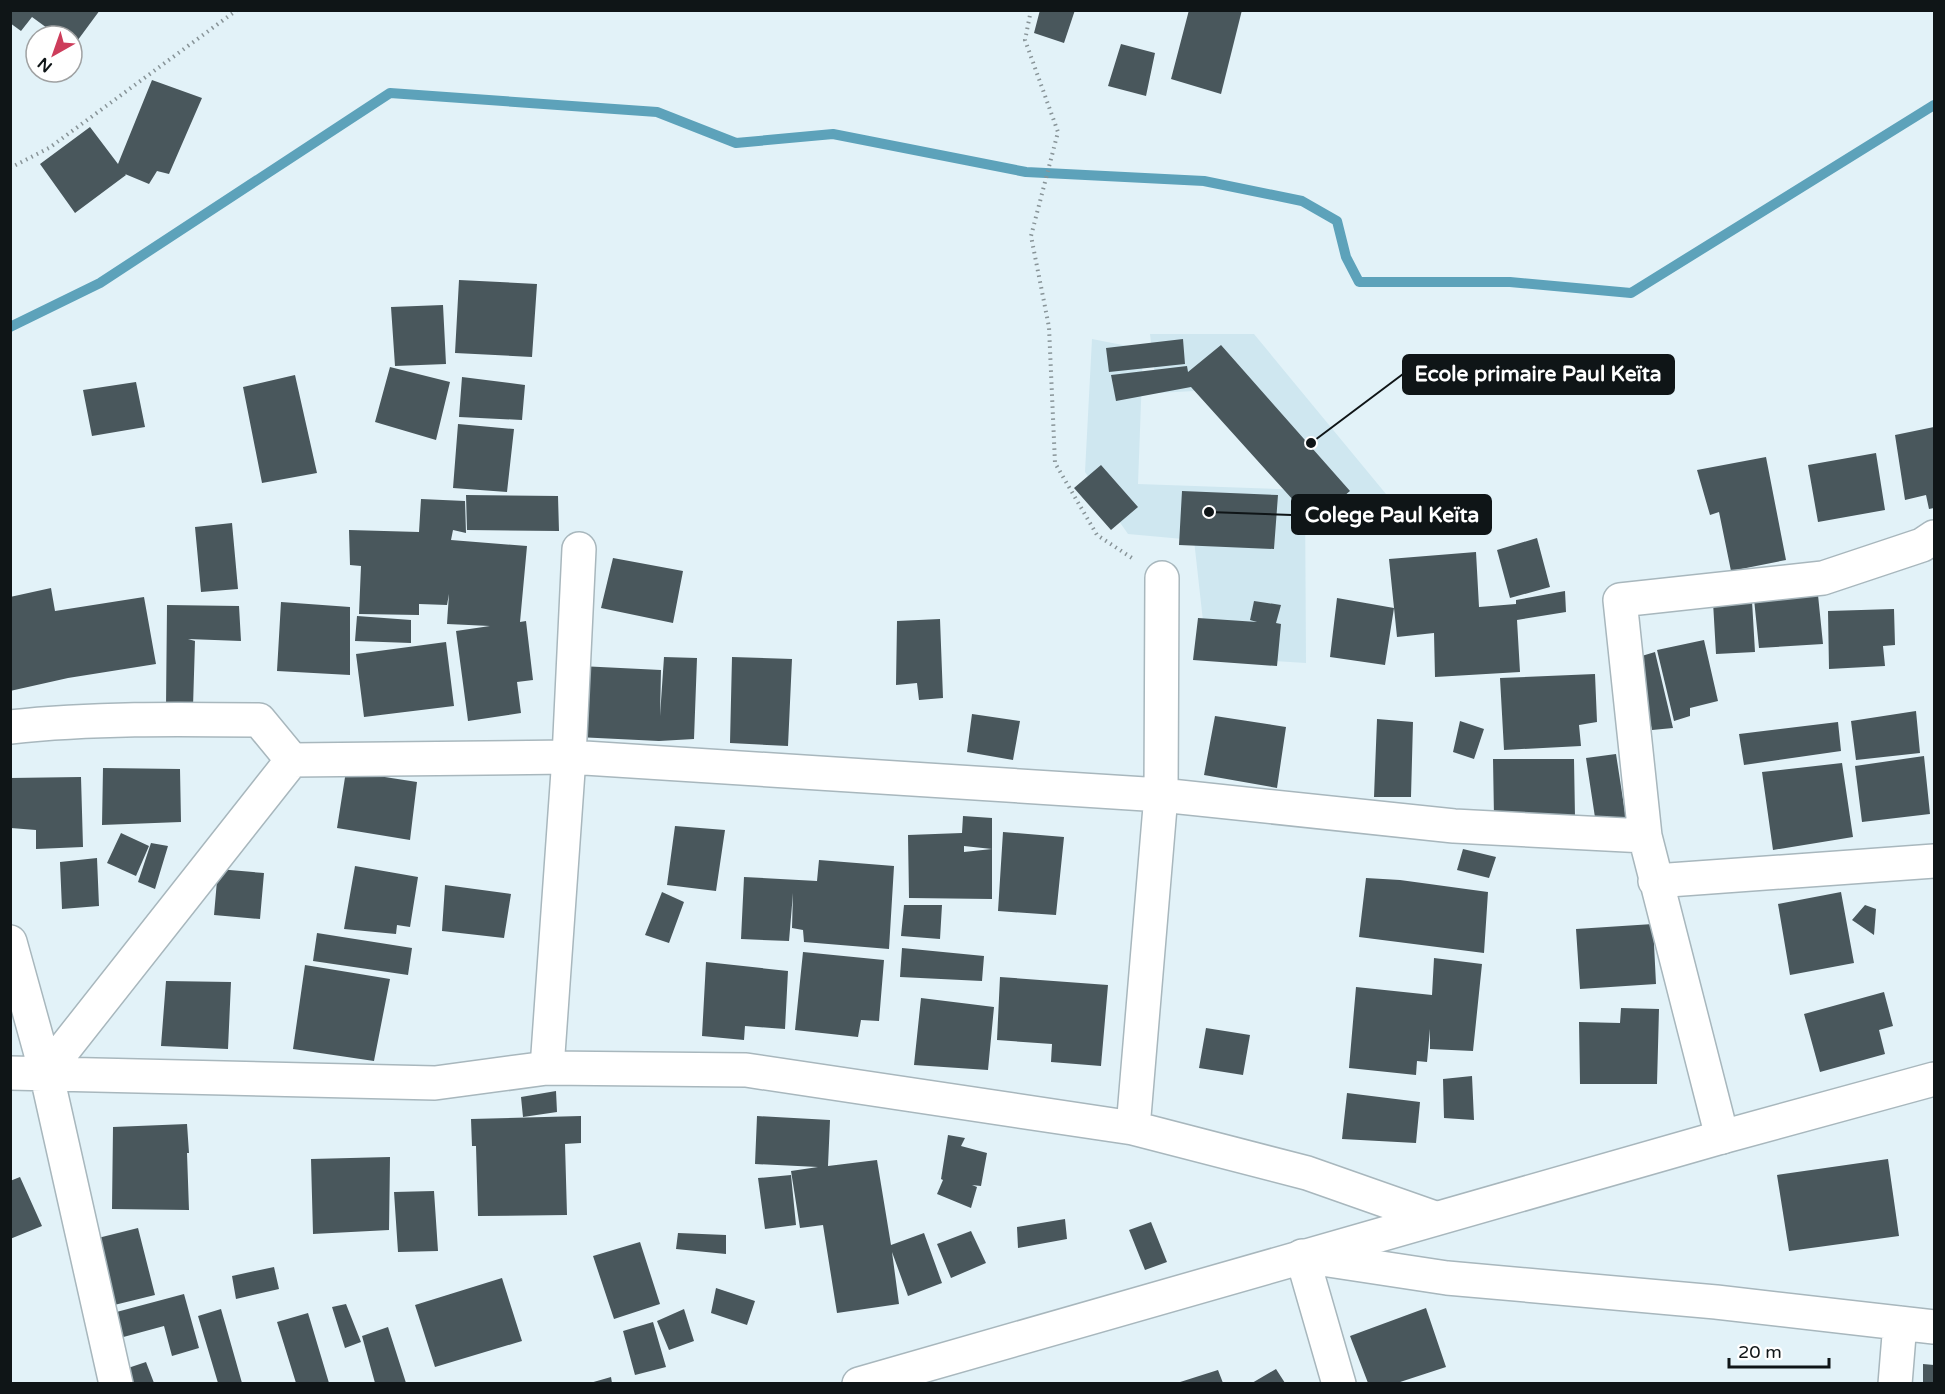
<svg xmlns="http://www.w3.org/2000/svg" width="1945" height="1394" font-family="'Varela Round',sans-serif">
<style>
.built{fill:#cfe7f0}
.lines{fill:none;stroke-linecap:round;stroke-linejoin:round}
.stream{stroke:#5da2ba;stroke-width:10}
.building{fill:#49575c}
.street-casing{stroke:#a8b7bd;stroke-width:36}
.secondary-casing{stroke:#a8b7bd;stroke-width:36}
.path{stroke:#889498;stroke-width:4;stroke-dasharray:1.5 4.5;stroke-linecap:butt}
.street{stroke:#fff;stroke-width:33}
.secondary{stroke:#fff;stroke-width:33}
.leader{fill:none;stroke:#0f1517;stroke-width:2}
.callout-dot{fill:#0f1517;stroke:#fff;stroke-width:2}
.callout{fill:#0f1517;stroke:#0f1517;stroke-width:2}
.callout-label{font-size:21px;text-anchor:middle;font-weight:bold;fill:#fff}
</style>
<rect width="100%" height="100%" fill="#e2f2f8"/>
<path class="built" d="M1150,334H1254L1386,494L1343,525L1233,389L1157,393Z
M1092,339L1143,349L1138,484L1305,490L1306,663L1207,657L1194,540L1128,534L1085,472Z"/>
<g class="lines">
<path class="stream" d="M10,327L100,283L390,93L657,112L736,143L833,134L1026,172L1204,181L1302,201L1337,221L1346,257L1359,282H1510L1631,293L1934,105"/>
</g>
<path class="building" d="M10,10H100L72,48V36H58L32,17L21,31L10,23Z
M1040,10H1075L1064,43L1034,33Z
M1189,10H1242L1221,94L1171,79Z
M1121,44L1155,53L1146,96L1108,86Z
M152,80L202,98L169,174L157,171L149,184L125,174L126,175L75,213L40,164L90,127L118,164Z
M459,280L537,284L532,357L455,353Z
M443,305L446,364L395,366L391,307Z
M1183,339L1185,364L1109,372L1106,348Z
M1221,345L1350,491L1313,522L1191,387L1116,401L1111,375L1187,366L1188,372Z
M390,367L450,382L436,440L375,422Z
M295,375L317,473L262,483L243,387Z
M462,377L525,385L522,420L459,417Z
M136,382L145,427L92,436L83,390Z
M458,424L514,429L507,492L453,488Z
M1934,427V508L1929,509L1926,495L1905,500L1895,435Z
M1876,453L1885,510L1818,522L1808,465Z
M1766,457L1786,560L1731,571L1719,512L1710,515L1697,470Z
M1101,465L1138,507L1111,530L1074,488Z
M1182,491L1278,495L1274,549L1179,545Z
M466,495L558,496L559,531L467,530Z
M421,499L465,501L466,533L453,530L451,540L527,546L520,622L526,621L533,680L517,682L521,713L468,721L456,631L490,626L447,624L449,594L447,605L419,604V615L359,614L361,566L350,565L349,530L419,532Z
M232,523L238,589L201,592L195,527Z
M1537,538L1550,587L1510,598L1497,550Z
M1476,552L1479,607L1516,604V600L1565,591L1566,612L1517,620L1520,672L1435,677L1434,633L1397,637L1389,559Z
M613,558L683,571L673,623L601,608Z
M51,588L55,611L144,597L156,664L68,678L10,691V597Z
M1818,595L1823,644L1759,648L1754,599Z
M1337,598L1394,608L1385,665L1330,657Z
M1254,601L1281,605L1276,623L1281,624L1277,666L1193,660L1198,618L1257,622L1250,620Z
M1752,601L1755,652L1716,654L1713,602Z
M281,602L350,607V675L277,671Z
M167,605L239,606L241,641L188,639L195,641L193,707H166Z
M1894,609L1895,645L1883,646L1885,666L1829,669L1828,611Z
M357,616L411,620V643L355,641Z
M940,619L943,698L919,700L917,683L896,685L897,621Z
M1704,640L1718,701L1690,708V716L1674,721L1657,650Z
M446,642L454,706L364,717L356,654Z
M1655,652L1673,728L1652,730L1635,658Z
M664,657L697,658L694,739L659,741L577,737L580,666L661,670L660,716Z
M732,657L792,659L788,746L730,743Z
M1595,674L1597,722L1579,725L1581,746L1504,750L1500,678Z
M1916,711L1920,753L1856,760L1851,721Z
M972,714L1020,721L1013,760L967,752Z
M1215,716L1286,727L1277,788L1204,775Z
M1377,719L1413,722L1411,797H1374Z
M1460,721L1484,729L1474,759L1453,752Z
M1838,722L1841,751L1744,765L1739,734Z
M1616,754L1626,819L1596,824L1586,758Z
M1924,756L1930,814L1862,822L1855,766Z
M1493,759H1574L1575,817H1494Z
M1842,763L1853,837L1773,850L1762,772Z
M103,768L180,769L181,822L102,825Z
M346,771L417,782L410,840L337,828Z
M81,777L83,847L36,849V830L11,828L10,778Z
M963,816L992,818V849L964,846V852L992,849V899L909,898L908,835L962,833Z
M675,826L725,830L716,891L667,885Z
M1003,832L1064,837L1056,915L998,911Z
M121,833L149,846L136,876L107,863Z
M151,843L168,846L155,889L138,882Z
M1463,849L1496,857L1489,878L1457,870Z
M97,858L99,906L62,909L60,862Z
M819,860L894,866L889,949L804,942L803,930L792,928L793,893L789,941L741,939L744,877L817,881Z
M355,866L418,877L410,927L397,925L396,934L344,929Z
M218,869L264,873L260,919L214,915Z
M1366,878L1400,880L1488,892L1484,953L1359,937Z
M445,885L511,894L504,938L442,931Z
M662,892L684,902L669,943L645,935Z
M1841,892L1854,963L1790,975L1778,904Z
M904,905H942L940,939L901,936Z
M1865,905L1876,909L1874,935L1852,920Z
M1653,924L1656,984L1580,989L1576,929Z
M317,933L412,948L408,975L313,961Z
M902,948L984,956L982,981L900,977Z
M803,952L884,960L879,1021L861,1020L858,1037L795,1030Z
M1434,958L1482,964L1473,1051L1430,1049V1029L1427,1062L1417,1061L1416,1075L1349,1068L1356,987L1432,995Z
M706,962L788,971L785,1029L745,1026L744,1040L702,1036Z
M305,965L390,979L374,1061L293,1049Z
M1000,977L1108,985L1101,1066L1051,1062L1052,1044L997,1040Z
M166,981L231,982L228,1049L161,1046Z
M1884,992L1893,1026L1879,1030L1885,1054L1820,1072L1804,1014Z
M921,998L994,1007L988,1070L914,1065Z
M1621,1008L1659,1009L1657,1084H1580L1579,1022L1620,1023Z
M1206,1028L1250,1035L1243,1075L1199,1068Z
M1472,1076L1474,1120L1444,1118L1443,1079Z
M556,1091L557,1112L523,1117L521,1097Z
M1347,1093L1420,1102L1416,1143L1342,1139Z
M581,1116V1143L565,1144L567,1215L478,1216L476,1146H472L471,1119Z
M757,1116L830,1120L828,1166L877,1160L891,1245L924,1233L942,1283L908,1296L892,1252L899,1304L837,1313L823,1225L800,1228L791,1171L818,1167L755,1164Z
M187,1124L189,1153H187L189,1210L112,1209L113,1127Z
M948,1135L965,1138L961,1146L987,1153L981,1186L972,1185L977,1187L971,1208L937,1194L943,1180L941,1179Z
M390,1157L389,1230L313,1234L311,1159Z
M1888,1159L1899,1236L1789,1251L1777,1175Z
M791,1175L796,1225L765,1229L758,1178Z
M20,1177L42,1226L10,1239V1181Z
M434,1191L438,1251L398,1252L394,1192Z
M1065,1219L1067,1239L1018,1248L1017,1227Z
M1151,1222L1167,1262L1145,1270L1129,1230Z
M138,1228L155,1295L102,1308L86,1241Z
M971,1231L986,1263L951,1278L937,1244Z
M678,1233L726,1235V1254L676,1249Z
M640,1242L660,1304L614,1319L593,1256Z
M274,1267L279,1289L236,1299L232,1276Z
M502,1278L522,1341L435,1367L415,1305Z
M716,1288L755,1301L747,1325L711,1313Z
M184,1294L199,1348L172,1356L164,1326L116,1339L109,1314Z
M346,1304L361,1342L345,1348L332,1307Z
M1426,1308L1446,1367L1397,1383H1368L1350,1336Z
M221,1309L242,1383H218L198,1316Z
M684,1309L694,1341L669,1350L657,1321Z
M308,1313L329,1383H296L277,1322Z
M653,1322L666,1367L635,1375L623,1331Z
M388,1327L406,1383H375L362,1336Z
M146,1362L154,1383H127L122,1370Z
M1923,1364L1934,1365V1383H1923Z
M1276,1369L1285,1383H1252Z
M1218,1370L1223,1383H1177Z
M611,1377L612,1383H590Z"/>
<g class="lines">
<defs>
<path id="street" d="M10,727C93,718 176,719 259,720L292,760
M1655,881L1934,861
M10,942L46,1072L116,1384
M547,1068L569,757L579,549
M46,1072L292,760L569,757L1161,795L1454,826L1645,836
M10,1073L435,1083L547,1068L746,1070L1133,1128L1307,1173L1435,1218
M1133,1128L1161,795L1162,578
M1722,1137L1645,836L1620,600L1823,578L1922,545L1934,537
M1339,1384L1302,1256L1447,1278L1716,1302L1934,1327
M1895,1384L1900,1323"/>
<path id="secondary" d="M859,1384L1722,1137L1934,1079"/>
</defs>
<use href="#street" class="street-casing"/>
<use href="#secondary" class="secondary-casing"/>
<path class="path" d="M1031,10L1025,40L1058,132L1031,236L1049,327L1055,463L1097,535L1135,560
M10,168L49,148L237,10"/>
<use href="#street" class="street"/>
<use href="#secondary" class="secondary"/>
</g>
<path class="leader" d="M1311 443L1403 374M1209 512L1292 515"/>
<g class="callout-dot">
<circle cx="1311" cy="443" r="6"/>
<circle cx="1209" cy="512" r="6"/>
</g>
<g class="callout">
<rect x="1403" y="355" width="271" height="39" rx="6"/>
<rect x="1292" y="495" width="199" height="39" rx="6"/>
</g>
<g class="callout-label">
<text x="1538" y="381">Ecole primaire Paul Keïta</text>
<text x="1392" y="522">Colege Paul Keïta</text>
</g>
<rect width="1945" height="1394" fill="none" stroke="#0f1517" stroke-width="24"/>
<g transform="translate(54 54) rotate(220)"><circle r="28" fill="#ffffff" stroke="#9fa1a2" stroke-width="1.5"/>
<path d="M0-4.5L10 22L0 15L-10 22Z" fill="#cd3d5b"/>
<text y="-9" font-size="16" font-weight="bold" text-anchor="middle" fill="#0f1517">N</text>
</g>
<path d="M1729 1358v9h100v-9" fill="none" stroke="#0f1517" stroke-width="3"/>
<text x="1738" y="1358" font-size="18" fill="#0f1517" stroke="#ffffff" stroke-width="4.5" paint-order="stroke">20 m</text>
</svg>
